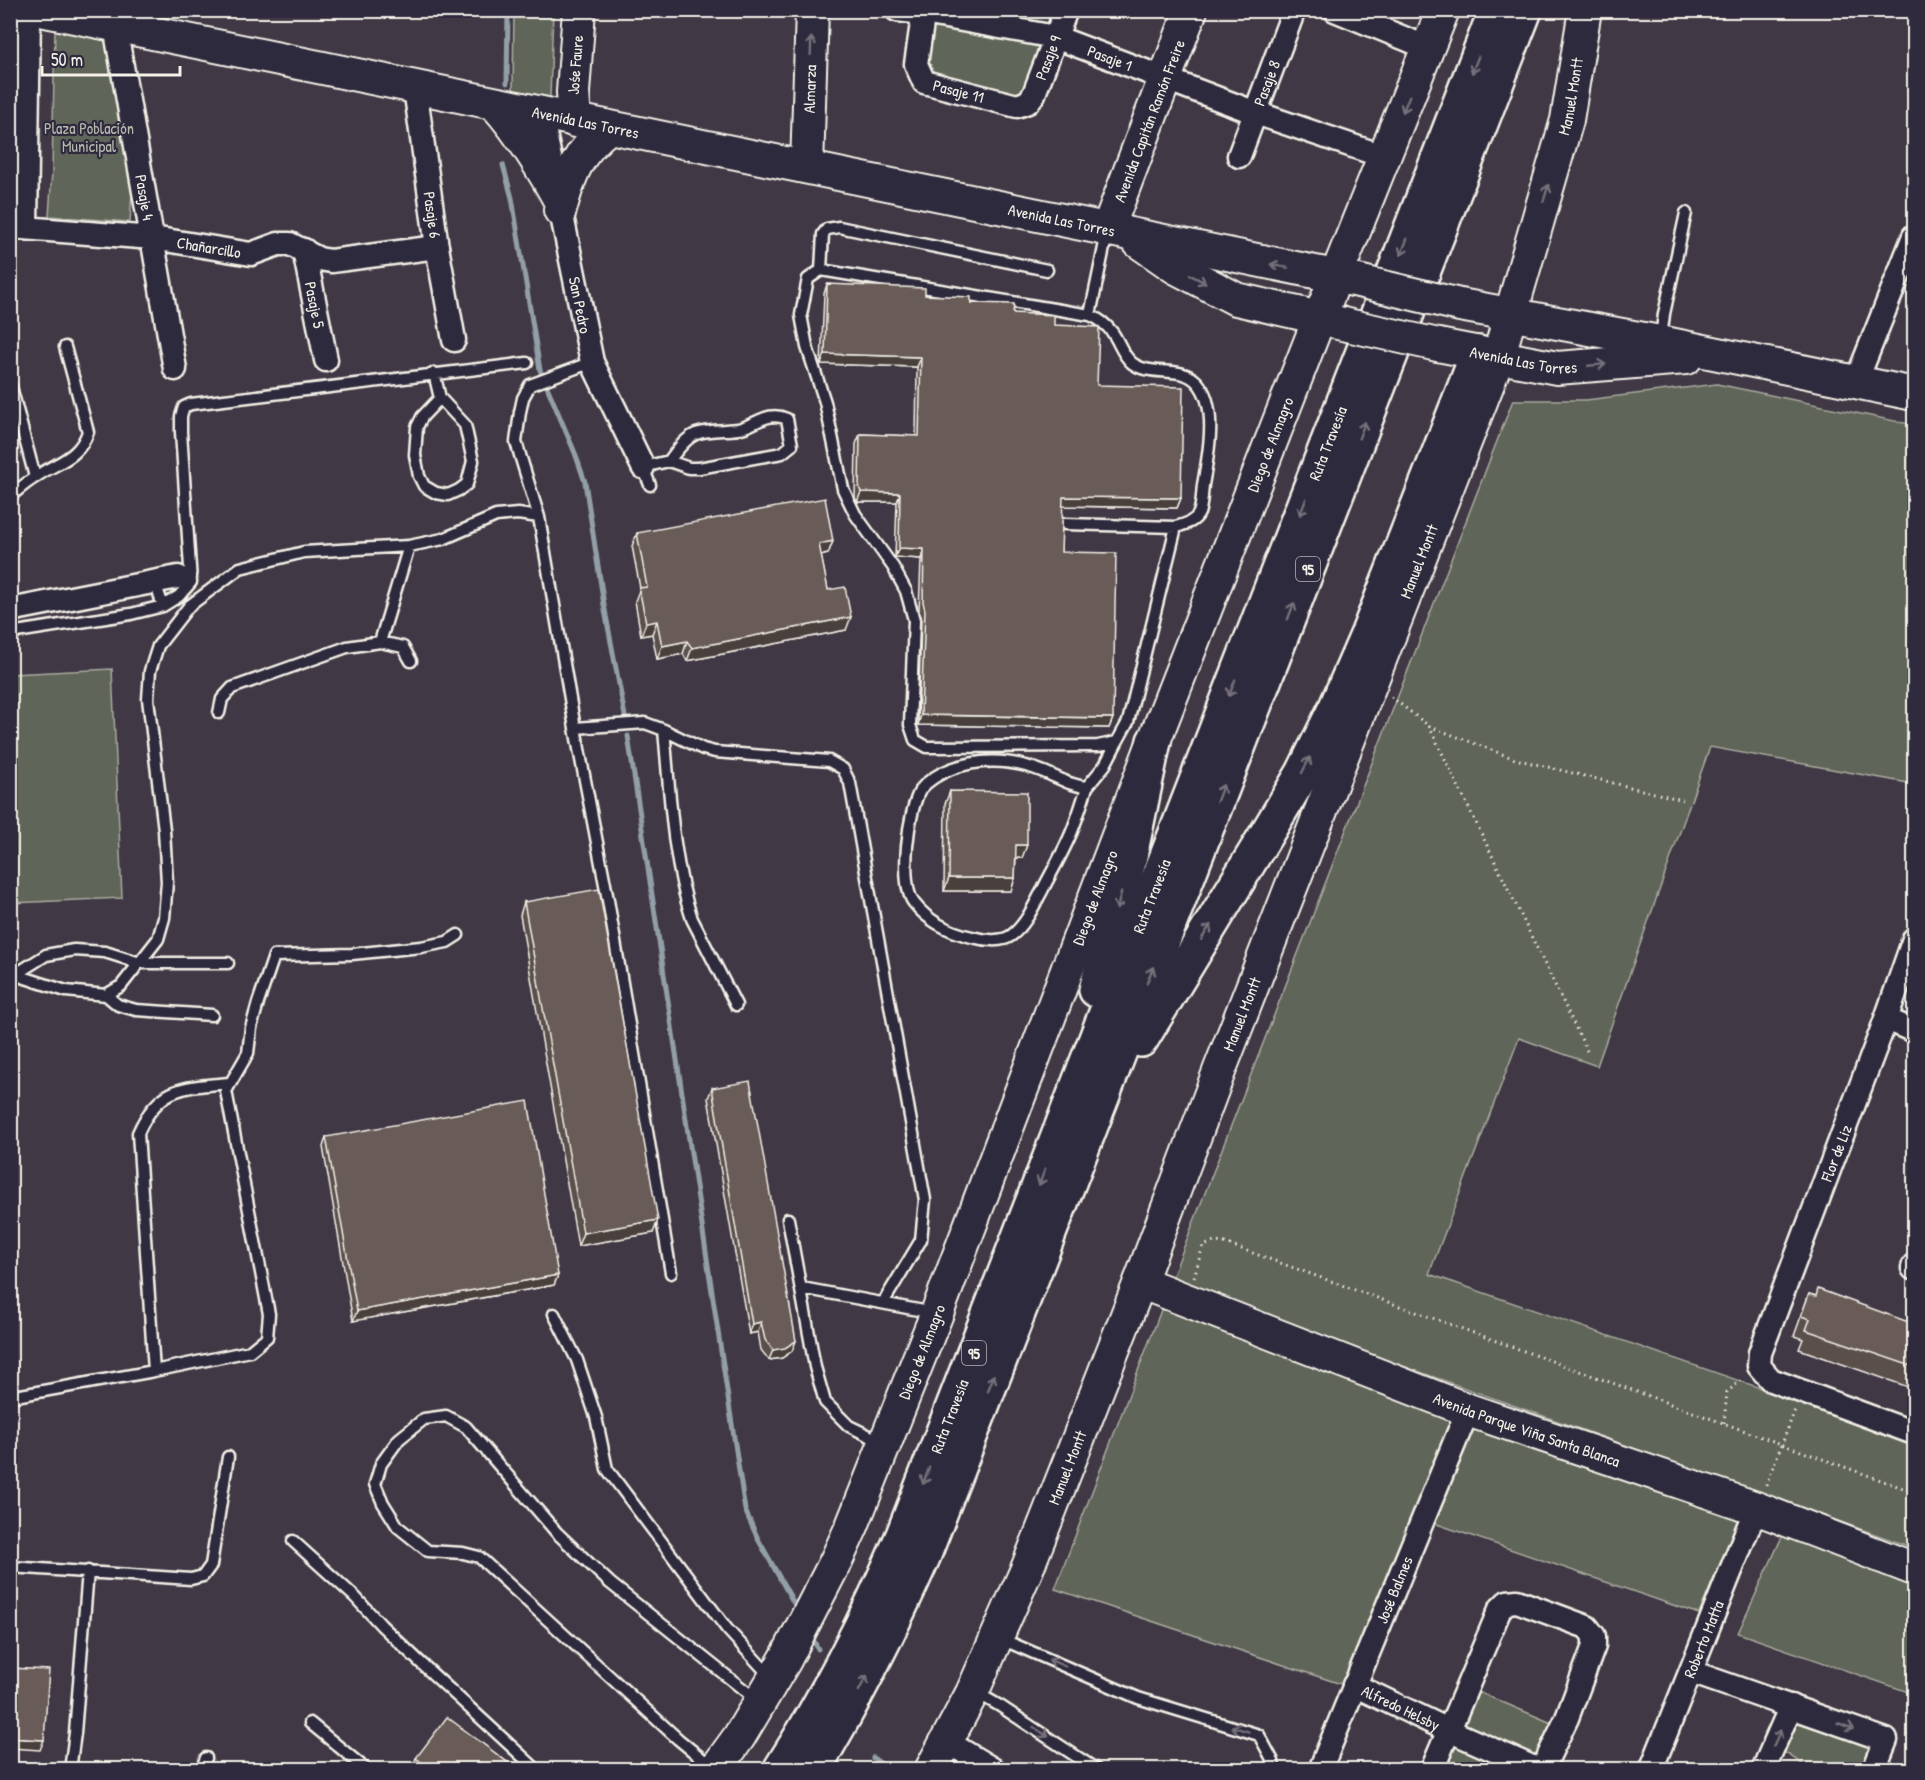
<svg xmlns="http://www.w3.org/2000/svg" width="1925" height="1780" font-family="'Patrick Hand',sans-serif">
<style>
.green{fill:#5f6558;stroke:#aaaba0;stroke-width:1.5}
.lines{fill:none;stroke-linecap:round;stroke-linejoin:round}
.stream{stroke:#939fa8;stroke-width:5}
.lane-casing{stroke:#f4f1e8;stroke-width:15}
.street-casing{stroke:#f4f1e8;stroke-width:27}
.secondary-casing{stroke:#f4f1e8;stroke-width:36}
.highway-casing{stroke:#f4f1e8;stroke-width:38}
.path{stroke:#f4f1e8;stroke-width:3;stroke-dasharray:1.5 4.5;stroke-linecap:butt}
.lane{stroke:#2f2a3d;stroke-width:10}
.street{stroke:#2f2a3d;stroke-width:22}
.secondary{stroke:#2f2a3d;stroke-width:32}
.highway{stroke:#2f2a3d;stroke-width:33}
.secondary-bridge-casing{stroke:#f4f1e8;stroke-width:36;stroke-linecap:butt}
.secondary-bridge{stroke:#2f2a3d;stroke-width:32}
.wall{fill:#5a4f4c;stroke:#f4f1e8;stroke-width:1.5}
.shaded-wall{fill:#4a403e;stroke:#f4f1e8;stroke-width:1.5}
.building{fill:#695c58;stroke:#f4f1e8;stroke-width:1.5}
.oneway{stroke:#747079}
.labels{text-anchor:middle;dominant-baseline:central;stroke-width:4.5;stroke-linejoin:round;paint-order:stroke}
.shield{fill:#2f2a3d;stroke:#b9b5b5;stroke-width:1.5}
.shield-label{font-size:15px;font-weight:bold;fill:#f4f1e8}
.street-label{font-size:16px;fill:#f4f1e8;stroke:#2f2a3d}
.park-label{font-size:16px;fill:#b8b9ae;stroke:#2f2a3d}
</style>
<rect width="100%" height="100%" fill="#403945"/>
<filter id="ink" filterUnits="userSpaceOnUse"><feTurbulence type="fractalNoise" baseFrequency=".0167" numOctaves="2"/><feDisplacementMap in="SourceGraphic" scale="12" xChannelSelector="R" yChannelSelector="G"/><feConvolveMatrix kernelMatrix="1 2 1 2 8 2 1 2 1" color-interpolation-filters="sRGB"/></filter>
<g filter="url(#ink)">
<path class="green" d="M514,11H553L550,97L513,90Z
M924,13L1055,37L1028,102L924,82Z
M55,29L110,37L133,178L130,222L49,216L52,172Z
M1717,384L1914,425V784L1710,747L1597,1066L1519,1038L1429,1274L1914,1441V1548L1170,1283L1513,400H1586Z
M112,669L122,898L11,903V674Z
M1166,1297L1459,1403L1344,1685L1055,1589Z
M1475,1425L1740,1515L1699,1614L1431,1522Z
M1786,1528L1914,1576V1694L1738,1633Z
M1476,1691L1554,1724L1533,1769L1446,1770Z
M1798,1722L1870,1748L1861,1769H1810L1784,1752Z"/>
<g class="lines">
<path class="stream" d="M507,83L508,10
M503,165L512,198L540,370L575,453L585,482L604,605L625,716
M628,736L745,1510L758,1539L796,1607
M812,1637L818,1649
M873,1758L890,1770"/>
<defs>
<path id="lane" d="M821,270L823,234L827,229L839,227L1047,270
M1090,315L1107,233
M1661,338L1664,314L1686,213
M434,373L440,398L465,425L473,461L467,484L459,490L448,495L436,493L424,486L419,476L415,455L417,427L422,417L440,398
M10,383L35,477
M650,485L643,467L669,461L689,468H699L782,453L792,445L787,419C767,410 757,425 738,429C725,431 709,429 696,434C685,438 676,452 669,461
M10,496C18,490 26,483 34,478C56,462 78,460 88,432L65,347
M1065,524L1176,527C1185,524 1195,522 1199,513C1202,505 1202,494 1203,485C1208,456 1219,406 1197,382C1181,365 1150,377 1132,363C1122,355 1119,341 1112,332C1106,324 1099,319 1090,315L821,270L808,279L801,315L807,347L825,402L843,489L855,514L893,567L906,591L914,620L910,725L915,740L927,747L1098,746L1117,742L1128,722L1176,527
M155,582L163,606L179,596L191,582L181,432V416L184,407L191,404L527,363
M10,633L131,614L163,606
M380,642L409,546
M219,713L222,699L232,688L347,647L380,642L403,647L411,661
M575,728L539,517L516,442L520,412L523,398L530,385L592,362
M664,730C670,793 672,859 692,919L736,1005
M1087,787C1083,800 1079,813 1074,826C1066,848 1053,869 1042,891C1033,907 1026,924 1012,935C1002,943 983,940 972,937C950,932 928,921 914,903C899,885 908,808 921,789C928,780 941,773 951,769C983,757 1014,760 1044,772C1059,778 1071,786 1087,787L1105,765L1117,742
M10,973L66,991L106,995L121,986L158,939L164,918L167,882L164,830L148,699L150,671L158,646L189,606L240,568L304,552L409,546L443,539L496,516L518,514L539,517
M16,974L46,955L74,950L105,952L140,963H228
M106,995L118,1005L136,1010L212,1015
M788,1219L815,1367L825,1402L849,1426L882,1442
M671,1273L608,900L575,728L645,723L664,730L703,749L715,752L829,761L843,769L850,783L925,1200L921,1240L883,1303
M802,1288L934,1313
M554,1314L577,1360L596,1417L607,1469L727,1629L771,1677
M154,1371L138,1133C159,1086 183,1087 230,1083
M10,1397L154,1371L250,1351L267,1337L269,1314L226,1091L248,1053L251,1028L258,1003L274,956L352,954L421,947L447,942L458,935
M293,1541L355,1597L381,1625L421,1663L537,1770
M10,1567L191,1579L203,1576L211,1565L228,1457
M997,1640L1013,1644L1138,1698L1259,1735L1273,1761L1274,1770
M975,1694L986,1698L1000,1706L1097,1770
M310,1723L367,1770
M712,1767L678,1739L479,1557L463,1553L428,1551L398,1527L383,1503L375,1484L381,1464L399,1439L424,1419L446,1416L466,1427L557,1533L610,1583L758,1701
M70,1770L75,1733L88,1571
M201,1770L206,1758"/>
<g id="street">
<path id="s1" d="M897,10L924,13L1055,37L1256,113L1385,157"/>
<path id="s2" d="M924,10L916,64L924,82L1017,106L1028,102L1034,94L1066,10"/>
<path d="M1335,10L1428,48"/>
<path id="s3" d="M115,26L175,369"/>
<path id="s4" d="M415,88L437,247L454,340"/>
<path id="s5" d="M541,114L592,362L643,467"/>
<path id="s6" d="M1239,156L1294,10"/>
<path id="s7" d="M10,227L153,238L251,254L278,244H290L319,259L331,261L437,247"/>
<path d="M26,228L29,10"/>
<path id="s8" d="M304,250L326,360"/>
<path d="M1856,382L1914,236"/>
<path d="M10,610L178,577"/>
<path d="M1914,939L1886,1019L1760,1353L1759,1366L1771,1380L1914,1433"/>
<path d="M1886,1019L1914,1031"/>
<path d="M1913,1268L1914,1265"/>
<path d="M1691,1672L1886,1740L1874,1770"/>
<path id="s9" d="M1354,1685L1448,1730L1539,1770"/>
<path d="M946,1741L994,1770"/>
<path id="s10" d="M1320,1770L1468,1410"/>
<path d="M1432,1770L1500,1609L1507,1602L1517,1601L1587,1627L1594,1636V1646L1567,1718L1542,1770"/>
<path id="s11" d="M1651,1770L1756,1508"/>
<path d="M1763,1770L1791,1706"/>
</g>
<g id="secondary">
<path id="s12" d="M41,10L1354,280"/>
<path d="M496,105C521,133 540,164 558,197"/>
<path id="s13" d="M575,121L573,92L579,10"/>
<path id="s14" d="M807,167L812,10"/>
<path d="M560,210C570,173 578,152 608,128"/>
<path id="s15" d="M1107,231L1191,10"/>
<path d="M1139,242L1175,267L1236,299L1338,322"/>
<path d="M1460,305L1660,342L1914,394"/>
<path id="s16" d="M1438,345L1557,368L1686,358"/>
<path id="s17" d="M1140,1282L1468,1410L1756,1508L1914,1569"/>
<path id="s18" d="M715,1770L739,1737L785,1660L836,1561L852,1526L937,1313L1154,741L1319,319L1443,10"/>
<path id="s19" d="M931,1770L972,1693L1027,1569L1140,1282L1220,1069L1498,358L1567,120L1585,10"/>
</g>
<g id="highway">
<path d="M1096,990L1129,861L1154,741"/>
<path d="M1141,1040L1273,823L1303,773L1335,709L1368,633L1478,353"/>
<path id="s20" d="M780,1770C828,1695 868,1617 903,1535L1496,10"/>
<path d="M813,1770C855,1701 891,1629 924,1555L1525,10"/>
</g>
</defs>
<use href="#lane" class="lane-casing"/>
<use href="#street" class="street-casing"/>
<use href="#secondary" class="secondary-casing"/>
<use href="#highway" class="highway-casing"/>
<path class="path" d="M1391,697L1429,726L1515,759L1683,800
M1429,726L1587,1051
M1194,1277L1203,1246L1214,1242L1225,1243L1914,1492
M1724,1423L1727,1392L1743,1379
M1766,1485L1795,1410"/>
<use href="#lane" class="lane"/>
<use href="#street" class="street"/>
<use href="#secondary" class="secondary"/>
<use href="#highway" class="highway"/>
<defs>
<path id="secondary-bridge" d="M1354,280L1460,305
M1338,323L1438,345"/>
</defs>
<use href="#secondary-bridge" class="secondary-bridge-casing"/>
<use href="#secondary-bridge" class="secondary-bridge"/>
</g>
<path class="wall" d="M827,284L925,295L971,303L1013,313L1054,325L1181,498L1177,508L1062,506L1061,552L1113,718L1109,728L918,725L921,620L919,611L921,559L895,557L897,502H857L855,497L856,444L860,434L916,436L917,367L821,364L824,294Z
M637,533L833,541L828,554L821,556L828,590L846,630L687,661L683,654L657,659L652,634L641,636L635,601L640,588L632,546Z
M950,791L1022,858H1016L1015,878L1011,891H944L945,804Z
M524,902L653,1233L578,1246L520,915Z
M712,1088L792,1351L782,1358L769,1360L761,1350L758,1332L749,1334L708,1098Z
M326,1137L558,1275L554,1285L353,1321L323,1147Z
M1809,1294L1914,1324V1389L1799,1349L1803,1339L1794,1336Z
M416,1758L518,1770H412Z"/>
<path class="shaded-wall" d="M825,354L921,357L917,367L821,364Z
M861,492L900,493L897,502H857Z
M1063,497L1181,498L1177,508L1059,506Z
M833,541L828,554L814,557L819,544Z
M899,548L924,549L921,559L895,557Z
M851,617L846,630L687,661L692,648Z
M657,621L652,634L641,636L646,623Z
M687,641L683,654L657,659L662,646Z
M921,715L1113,718L1109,728L918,725Z
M1016,845H1027L1022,858H1011Z
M949,878H1015L1011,891H944Z
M658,1220L653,1233L578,1246L583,1233Z
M558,1275L554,1285L353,1321L357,1311Z
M761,1322L758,1332L749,1334L752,1324Z
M796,1341L792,1351L782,1358L769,1360L773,1350Z
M10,1738L44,1740L40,1750L10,1748Z"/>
<path class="building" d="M827,284L925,288V295L971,297V303L1014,304L1013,313L1054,315V325L1099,327L1097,385L1183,387L1181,498L1063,497L1061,552L1116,553L1113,718L921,715L925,610L923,602L924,549L899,548L900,493L861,492L859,487L860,434L919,436L921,357L825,354Z
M825,498L833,541L819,544L828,590L845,587L851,617L692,648L687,641L662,646L657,621L646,623L639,588L647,587L637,533Z
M950,791L1027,792V845H1016L1015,878H949Z
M599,889L658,1220L583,1233L524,902Z
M750,1081L796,1341L785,1348L773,1350L765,1340L761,1322L752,1324L712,1088Z
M528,1101L558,1275L357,1311L326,1137Z
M1818,1289L1914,1324V1367L1806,1330L1810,1319L1801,1316L1809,1294L1816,1296Z
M10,1668L49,1670L44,1740L10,1738Z
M447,1717L518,1770H431L416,1758Z"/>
<defs><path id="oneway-shaft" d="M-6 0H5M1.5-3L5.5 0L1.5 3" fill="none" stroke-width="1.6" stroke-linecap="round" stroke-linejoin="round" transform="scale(1.5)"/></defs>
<g class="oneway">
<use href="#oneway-shaft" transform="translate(811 46) rotate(-88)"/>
<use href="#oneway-shaft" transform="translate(1475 65) rotate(111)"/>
<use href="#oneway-shaft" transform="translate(1406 104) rotate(112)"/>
<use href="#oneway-shaft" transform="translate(1546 193) rotate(-73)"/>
<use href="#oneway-shaft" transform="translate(1404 247) rotate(111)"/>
<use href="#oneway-shaft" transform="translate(1279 266) rotate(-169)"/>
<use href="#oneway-shaft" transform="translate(1198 279) rotate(27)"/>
<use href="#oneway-shaft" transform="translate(1597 365) rotate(-5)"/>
<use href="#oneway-shaft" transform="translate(1362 430) rotate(-69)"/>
<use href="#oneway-shaft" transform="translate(1303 507) rotate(111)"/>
<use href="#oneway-shaft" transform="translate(1291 611) rotate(-69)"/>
<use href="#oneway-shaft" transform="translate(1232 688) rotate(111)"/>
<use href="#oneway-shaft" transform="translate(1306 765) rotate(-63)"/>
<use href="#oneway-shaft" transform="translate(1220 793) rotate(-69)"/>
<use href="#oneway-shaft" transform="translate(1119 901) rotate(104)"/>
<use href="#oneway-shaft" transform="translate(1206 932) rotate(-58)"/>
<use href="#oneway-shaft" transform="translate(1150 975) rotate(-69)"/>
<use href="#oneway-shaft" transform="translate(1042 1177) rotate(111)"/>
<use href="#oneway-shaft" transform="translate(991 1383) rotate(-69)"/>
<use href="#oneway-shaft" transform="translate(926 1476) rotate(111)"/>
<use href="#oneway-shaft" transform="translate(1057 1663) rotate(-157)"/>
<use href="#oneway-shaft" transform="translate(863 1683) rotate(-62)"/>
<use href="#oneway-shaft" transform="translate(1846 1726) rotate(20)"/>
<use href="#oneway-shaft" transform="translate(1240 1729) rotate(-163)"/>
<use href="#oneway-shaft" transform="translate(1041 1732) rotate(33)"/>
<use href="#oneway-shaft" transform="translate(1777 1738) rotate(-66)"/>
</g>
</g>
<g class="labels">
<g class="shield">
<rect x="1296" y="557" width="24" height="24" rx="4.5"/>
<rect x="962" y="1341" width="24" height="24" rx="4.5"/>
</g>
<g class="shield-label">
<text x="1308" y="569">95</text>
<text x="974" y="1353">95</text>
</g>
<g class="street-label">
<text stroke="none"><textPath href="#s2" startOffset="231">Pasaje 9</textPath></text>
<text stroke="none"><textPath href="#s1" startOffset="219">Pasaje 1</textPath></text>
<text stroke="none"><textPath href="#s13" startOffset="56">Jośe Faure</textPath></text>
<text stroke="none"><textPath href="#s6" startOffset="78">Pasaje 8</textPath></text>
<text stroke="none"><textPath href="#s14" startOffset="78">Almarza</textPath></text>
<text stroke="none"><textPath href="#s2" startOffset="110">Pasaje 11</textPath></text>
<text stroke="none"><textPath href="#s19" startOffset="1794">Manuel Montt</textPath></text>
<text stroke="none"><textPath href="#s15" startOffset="118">Avenida Capitán Ramón Freire</textPath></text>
<text stroke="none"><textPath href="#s12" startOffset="556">Avenida Las Torres</textPath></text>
<text stroke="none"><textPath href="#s3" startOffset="174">Pasaje 4</textPath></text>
<text stroke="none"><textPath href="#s4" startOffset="128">Pasaje 6</textPath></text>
<text stroke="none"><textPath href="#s12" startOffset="1042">Avenida Las Torres</textPath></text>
<text stroke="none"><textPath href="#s7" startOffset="200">Chañarcillo</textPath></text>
<text stroke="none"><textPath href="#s8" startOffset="56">Pasaje 5</textPath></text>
<text stroke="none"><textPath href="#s5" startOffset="195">San Pedro</textPath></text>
<text stroke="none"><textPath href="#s16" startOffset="87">Avenida Las Torres</textPath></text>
<text stroke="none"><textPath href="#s20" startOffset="1437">Ruta Travesía</textPath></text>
<text stroke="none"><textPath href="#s18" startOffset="1440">Diego de Almagro</textPath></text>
<text stroke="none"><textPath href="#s19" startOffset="1304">Manuel Montt</textPath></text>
<text stroke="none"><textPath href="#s20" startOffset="951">Ruta Travesía</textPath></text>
<text stroke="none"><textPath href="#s18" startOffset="954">Diego de Almagro</textPath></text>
<text stroke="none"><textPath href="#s19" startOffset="818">Manuel Montt</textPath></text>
<text transform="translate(1836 1153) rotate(-69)">Flor de Liz</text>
<text stroke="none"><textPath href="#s18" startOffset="468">Diego de Almagro</textPath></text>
<text stroke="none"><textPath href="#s20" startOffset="393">Ruta Travesía</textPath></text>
<text stroke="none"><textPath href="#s17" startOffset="414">Avenida Parque Viña Santa Blanca</textPath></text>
<text stroke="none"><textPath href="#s19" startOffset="332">Manuel Montt</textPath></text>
<text stroke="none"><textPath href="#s10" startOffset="195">José Balmes</textPath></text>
<text stroke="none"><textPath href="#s11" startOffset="141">Roberto Matta</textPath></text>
<text stroke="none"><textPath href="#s9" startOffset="52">Alfredo Helsby</textPath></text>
</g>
<g class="park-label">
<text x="89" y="128">Plaza Población<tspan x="89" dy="18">Municipal</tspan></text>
</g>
</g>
<rect width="1925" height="1780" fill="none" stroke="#2f2a3d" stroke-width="36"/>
<rect x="18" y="18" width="1889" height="1744" fill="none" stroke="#f4f1e8" stroke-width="2" filter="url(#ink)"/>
<path d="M42 66v9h138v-9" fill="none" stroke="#f4f1e8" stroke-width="3"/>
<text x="51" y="66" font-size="18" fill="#f4f1e8" stroke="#2f2a3d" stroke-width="4.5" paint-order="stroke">50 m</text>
</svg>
